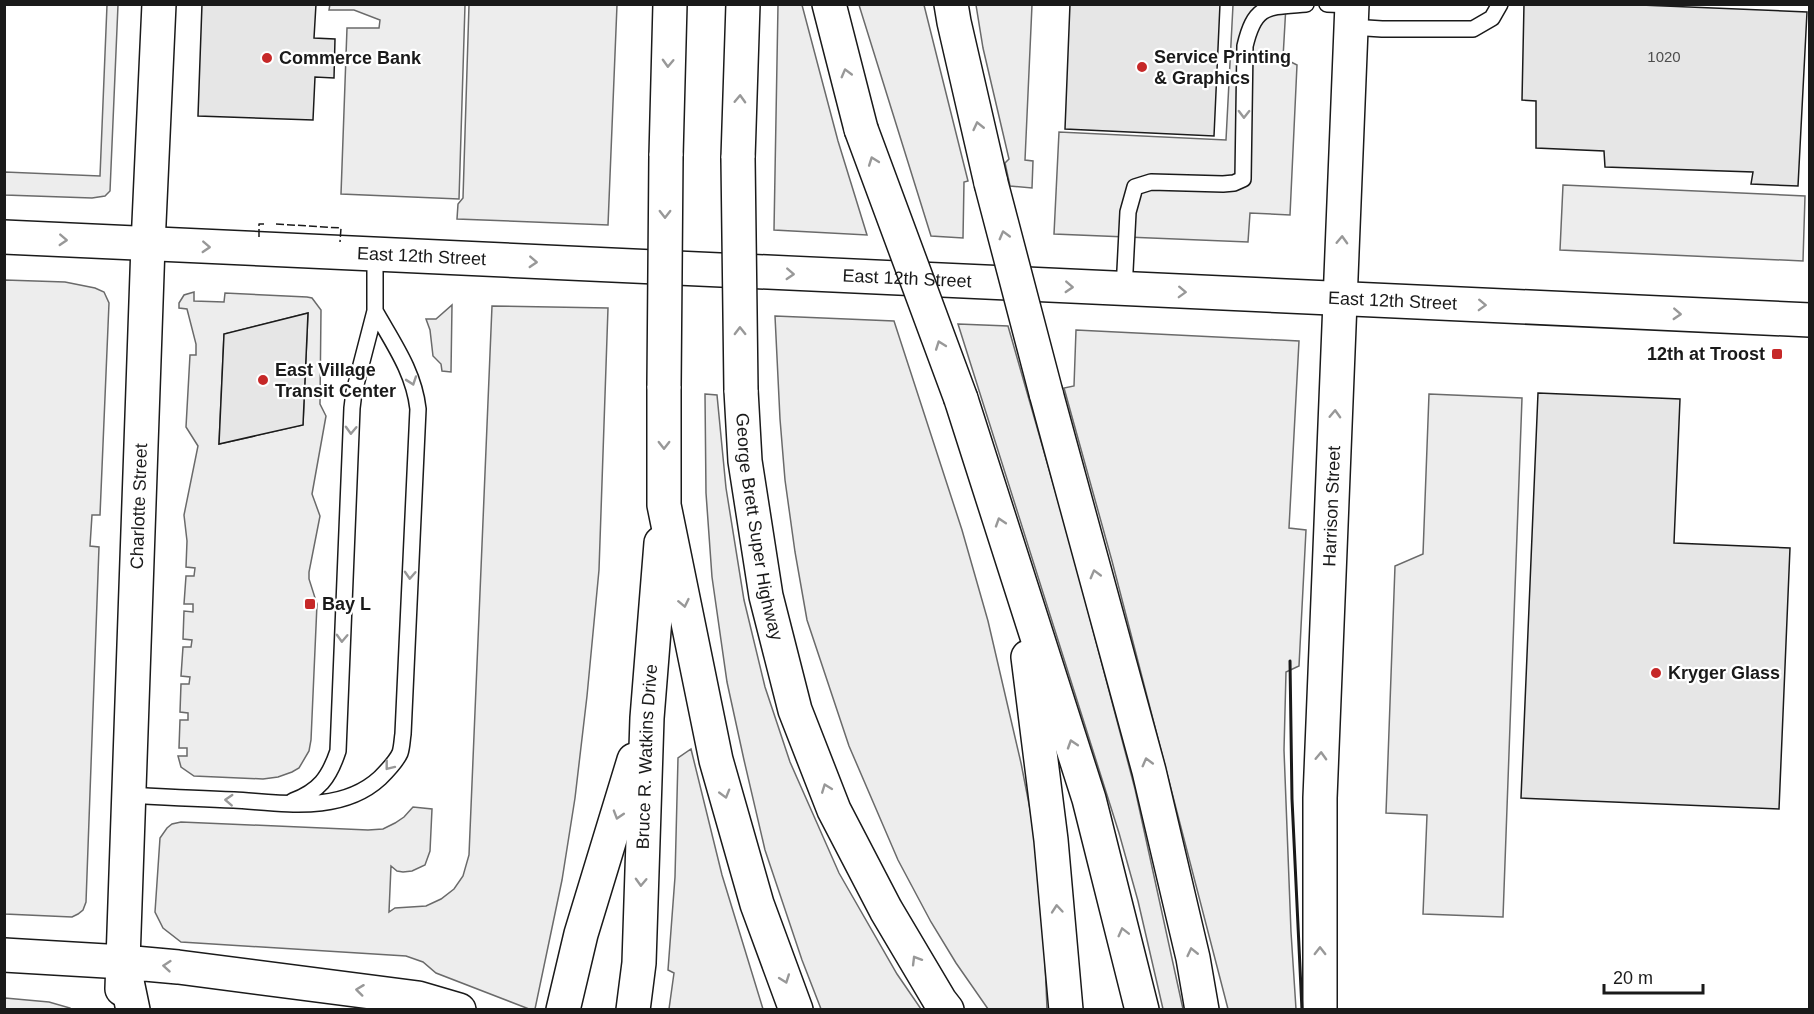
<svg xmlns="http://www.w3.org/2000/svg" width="1814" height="1014" font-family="Arial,sans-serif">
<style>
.built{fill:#ededed;stroke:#6a6a6a;stroke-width:1.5;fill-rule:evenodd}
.building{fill:#e6e6e6;stroke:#1a1a1a;stroke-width:1.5}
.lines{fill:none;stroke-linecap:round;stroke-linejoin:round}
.lane-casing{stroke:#1a1a1a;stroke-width:18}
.secondary-casing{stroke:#1a1a1a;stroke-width:36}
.highway-casing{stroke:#1a1a1a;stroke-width:36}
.lane{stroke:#fff;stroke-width:15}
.secondary{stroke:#fff;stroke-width:33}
.highway{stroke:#fff;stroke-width:33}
.highway-bridge-casing{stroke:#1a1a1a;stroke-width:36;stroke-linecap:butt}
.highway-bridge{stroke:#fff;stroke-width:33}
.fence{stroke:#1a1a1a;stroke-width:1.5;stroke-dasharray:8 3;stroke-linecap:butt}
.wall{stroke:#1a1a1a;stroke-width:3}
.oneway{stroke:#989898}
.poi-dot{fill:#c62828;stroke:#fff;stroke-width:2}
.labels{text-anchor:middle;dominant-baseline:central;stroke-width:4.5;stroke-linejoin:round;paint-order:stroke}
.number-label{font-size:15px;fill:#4d4d4d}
.poi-label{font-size:18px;font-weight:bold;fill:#1a1a1a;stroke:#fff;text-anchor:start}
.street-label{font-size:18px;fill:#1a1a1a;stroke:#fff}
</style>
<rect width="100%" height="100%" fill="#fff"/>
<path class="built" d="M330,4L465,5L459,199L341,194L347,28H379L380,20L354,10H329Z
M107,5H118L110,191L105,196L92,198L5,195V172L100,176Z
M469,5H617L608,225L457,219L458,204L463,198Z
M778,5H802L838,141L867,235L774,230Z
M859,5H924L968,181L964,182L963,238L931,236Z
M976,5H1032L1025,160L1033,161L1032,188L1010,186L1005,163L1009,159L983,48Z
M1233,5H1286L1283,58L1297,65L1290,215L1250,213L1248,242L1054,234L1059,132L1226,140Z
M1563,185L1805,196L1803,261L1560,250Z
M5,280L65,282L95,288L104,292L109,303L100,515H92L90,546L99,547L86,902L83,910L78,914L72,917L5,914Z
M194,292V301L224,302L225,293L307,297L312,298L321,310L320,404L326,416L312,494L320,516L309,572V579L317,604L311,740L309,751L299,768L292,772L278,777L263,779L194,776L181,767L178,756H187V748H179L180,720H188V713L180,712L181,684H189L190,677L181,676L183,647H191L192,640L183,639L184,611L193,612V604H184L186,576H194L195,568L186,567L187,541L184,515L198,446L186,427L190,355H196V344L187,309L179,308V303L184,295ZM308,313L303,425L219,444L224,334Z
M452,305L451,372L442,371L441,364L433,356L430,330L426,319H436Z
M492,306L608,308L599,570L587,696L575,798L562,880L535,1009H529L436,973L423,962L406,956L181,942L163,928L155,912L160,838L167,828L172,824L181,822L368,830L383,829L395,823L404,817L413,807L432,809L430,851L425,865L412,871L403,872L397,871L391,866L389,912L395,908L426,906L441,899L454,889L463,876L469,855Z
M775,316L894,321L962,530L988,621L1021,763L1035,835L1042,890L1047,1009H988L956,963L931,922L898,860L849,746L807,620L795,552L785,480L780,419Z
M958,324L1008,326L1069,539L1135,789L1183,1009H1163L1138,901L1119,833Z
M1076,330L1299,341L1289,528L1306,530L1299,666L1286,672L1284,750L1291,932L1296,1009H1228L1112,561L1064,388L1074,386Z
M705,394L717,395L726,488L744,600L765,687L790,762L839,873L897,974L921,1009H821L802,960L765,850L744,760L727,682L712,577L706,493Z
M1429,394L1522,398L1503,917L1423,914L1427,815L1386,813L1395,566L1423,554Z
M691,749L722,875L763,1009H669L674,973L668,970L675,877L678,758Z
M5,998L49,1002L70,1008V1009H5Z"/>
<path class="building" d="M202,4H316L314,38L335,39L334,78L315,77L313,120L198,116Z
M1070,4H1220L1214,136L1065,129Z
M1524,4H1616L1807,12L1798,186L1751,184L1753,172L1605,167L1604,151L1536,148V101L1522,100Z
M308,313L303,425L219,444L224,334Z
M1538,393L1680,399L1674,543L1790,548L1779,809L1521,798Z"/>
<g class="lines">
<defs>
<path id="lane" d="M1327,4L1352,5
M1351,27L1382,29H1473L1492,18L1500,4
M1124,290L1128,212L1135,187L1151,182L1223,184L1234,183L1243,179L1245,46C1255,4 1267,7 1306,4
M128,795C164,797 199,799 234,800C283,803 341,814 380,778C387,771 396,762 400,753C402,747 402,740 403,734L418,409C414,372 393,343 375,311
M293,801C319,791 329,778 338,751L352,408L354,392L375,311V254"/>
<g id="secondary">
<path id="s1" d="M4,237L1810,320"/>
<path d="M4,955L123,962"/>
<path id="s2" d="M122,989L148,245L159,4"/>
<path id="s3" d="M1320,1010V798L1352,4"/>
</g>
<g id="highway">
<path d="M829,4L861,129"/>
<path d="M951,4L954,22L991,183"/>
<path d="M666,156L670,4"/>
<path d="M738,158L743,4"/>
<path d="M664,386V505L716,760L757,904L796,1010"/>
<path id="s4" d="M741,390L745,461L766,596L795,710L834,810L886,910L940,1001L947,1010"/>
<path d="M1046,393L1149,771L1193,958L1202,1010"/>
<path d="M961,399L1089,799L1142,1010"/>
<path d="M1028,657L1051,840L1066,1010"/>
<path d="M133,1010L123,962L178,967L418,998L459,1010"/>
<path d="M563,1010L581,934L634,760"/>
<path id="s5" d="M633,1010L639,963L647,718L661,543"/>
</g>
</defs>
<use href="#lane" class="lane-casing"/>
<use href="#secondary" class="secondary-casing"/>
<use href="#highway" class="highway-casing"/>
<use href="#lane" class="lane"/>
<use href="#secondary" class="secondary"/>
<use href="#highway" class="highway"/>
<defs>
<path id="highway-bridge" d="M861,129L961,399
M738,158L741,390
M991,183L1046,393
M664,386L666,156"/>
</defs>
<use href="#highway-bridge" class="highway-bridge-casing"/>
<use href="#highway-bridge" class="highway-bridge"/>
<path class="fence" d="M276,224L341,228L340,242
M259,237V224H264"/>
<path class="wall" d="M1290,661L1292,799L1302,1010"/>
</g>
<defs><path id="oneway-chevron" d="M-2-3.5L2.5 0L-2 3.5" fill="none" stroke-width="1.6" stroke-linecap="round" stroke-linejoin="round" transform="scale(1.5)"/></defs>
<g class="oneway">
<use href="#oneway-chevron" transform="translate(668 63) rotate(92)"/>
<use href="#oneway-chevron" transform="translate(846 73) rotate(-105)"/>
<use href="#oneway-chevron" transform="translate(740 99) rotate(-88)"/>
<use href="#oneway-chevron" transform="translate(1244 114) rotate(91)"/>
<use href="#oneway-chevron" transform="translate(978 126) rotate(-103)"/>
<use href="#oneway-chevron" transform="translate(873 161) rotate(-110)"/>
<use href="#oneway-chevron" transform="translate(665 214) rotate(90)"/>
<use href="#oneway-chevron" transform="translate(1004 235) rotate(-105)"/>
<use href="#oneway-chevron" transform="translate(63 240) rotate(3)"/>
<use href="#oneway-chevron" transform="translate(1342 240) rotate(-88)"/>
<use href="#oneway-chevron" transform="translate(206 247) rotate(3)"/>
<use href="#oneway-chevron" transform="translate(533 262) rotate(3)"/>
<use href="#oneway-chevron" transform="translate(790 274) rotate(3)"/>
<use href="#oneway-chevron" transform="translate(1069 287) rotate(3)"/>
<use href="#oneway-chevron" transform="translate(1182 292) rotate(2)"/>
<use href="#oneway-chevron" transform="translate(1482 305) rotate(2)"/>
<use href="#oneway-chevron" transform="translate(1677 314) rotate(3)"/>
<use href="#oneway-chevron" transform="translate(740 331) rotate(-91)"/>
<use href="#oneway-chevron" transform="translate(940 345) rotate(-110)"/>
<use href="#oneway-chevron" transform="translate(412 381) rotate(71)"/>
<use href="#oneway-chevron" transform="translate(1335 414) rotate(-88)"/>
<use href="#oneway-chevron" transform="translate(351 430) rotate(92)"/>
<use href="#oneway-chevron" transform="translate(664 445) rotate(90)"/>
<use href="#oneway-chevron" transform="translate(1000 522) rotate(-108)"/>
<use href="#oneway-chevron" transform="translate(1095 574) rotate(-105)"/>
<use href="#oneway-chevron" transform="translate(410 575) rotate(93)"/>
<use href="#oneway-chevron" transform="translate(684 603) rotate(78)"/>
<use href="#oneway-chevron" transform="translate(342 638) rotate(92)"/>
<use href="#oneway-chevron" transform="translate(1072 744) rotate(-108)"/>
<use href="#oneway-chevron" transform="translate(1321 756) rotate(-88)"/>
<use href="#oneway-chevron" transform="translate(1147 762) rotate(-105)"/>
<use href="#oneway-chevron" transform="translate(389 766) rotate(128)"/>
<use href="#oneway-chevron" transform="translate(826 788) rotate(-111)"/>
<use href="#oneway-chevron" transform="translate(725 794) rotate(74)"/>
<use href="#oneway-chevron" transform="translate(229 800) rotate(-177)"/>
<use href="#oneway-chevron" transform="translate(618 815) rotate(107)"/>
<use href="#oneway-chevron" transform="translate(641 882) rotate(92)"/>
<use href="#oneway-chevron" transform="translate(1057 909) rotate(-95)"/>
<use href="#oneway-chevron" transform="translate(1123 932) rotate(-104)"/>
<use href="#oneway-chevron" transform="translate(1320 951) rotate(-90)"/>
<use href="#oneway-chevron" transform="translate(1192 952) rotate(-103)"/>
<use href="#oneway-chevron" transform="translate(916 960) rotate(-121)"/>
<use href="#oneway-chevron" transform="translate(167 966) rotate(-175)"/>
<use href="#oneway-chevron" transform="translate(785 979) rotate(70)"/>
<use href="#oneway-chevron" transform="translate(360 990) rotate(-173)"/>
</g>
<g class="poi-dot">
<circle cx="267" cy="58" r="6"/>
<circle cx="1142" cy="67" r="6"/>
<rect x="1771" y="348" width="12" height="12" rx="3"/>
<circle cx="263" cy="380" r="6"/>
<rect x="304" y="598" width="12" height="12" rx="3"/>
<circle cx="1656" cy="673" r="6"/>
</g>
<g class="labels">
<g class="number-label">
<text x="1664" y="56">1020</text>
</g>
<g class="poi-label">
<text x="1154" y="57">Service Printing<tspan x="1154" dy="21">&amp; Graphics</tspan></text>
<text x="279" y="58">Commerce Bank</text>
<text x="1765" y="354" text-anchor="end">12th at Troost</text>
<text x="275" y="370">East Village<tspan x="275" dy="21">Transit Center</tspan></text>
<text x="322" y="604">Bay L</text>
<text x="1668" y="673">Kryger Glass</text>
</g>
<g class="street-label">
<text stroke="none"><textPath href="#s1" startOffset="418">East 12th Street</textPath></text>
<text stroke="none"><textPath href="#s1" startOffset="904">East 12th Street</textPath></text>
<text stroke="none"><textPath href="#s1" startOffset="1390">East 12th Street</textPath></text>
<text stroke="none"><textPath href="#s2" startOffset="483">Charlotte Street</textPath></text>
<text stroke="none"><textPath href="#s3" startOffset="504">Harrison Street</textPath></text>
<text stroke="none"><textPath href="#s4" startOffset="138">George Brett Super Highway</textPath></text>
<text stroke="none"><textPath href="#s5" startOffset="254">Bruce R. Watkins Drive</textPath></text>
</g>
</g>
<rect width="1814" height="1014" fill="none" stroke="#1a1a1a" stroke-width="12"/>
<path d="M1604 984v9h99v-9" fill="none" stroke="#1a1a1a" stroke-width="3"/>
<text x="1613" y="984" font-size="18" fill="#1a1a1a" stroke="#ffffff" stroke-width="4.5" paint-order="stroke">20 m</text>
</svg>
